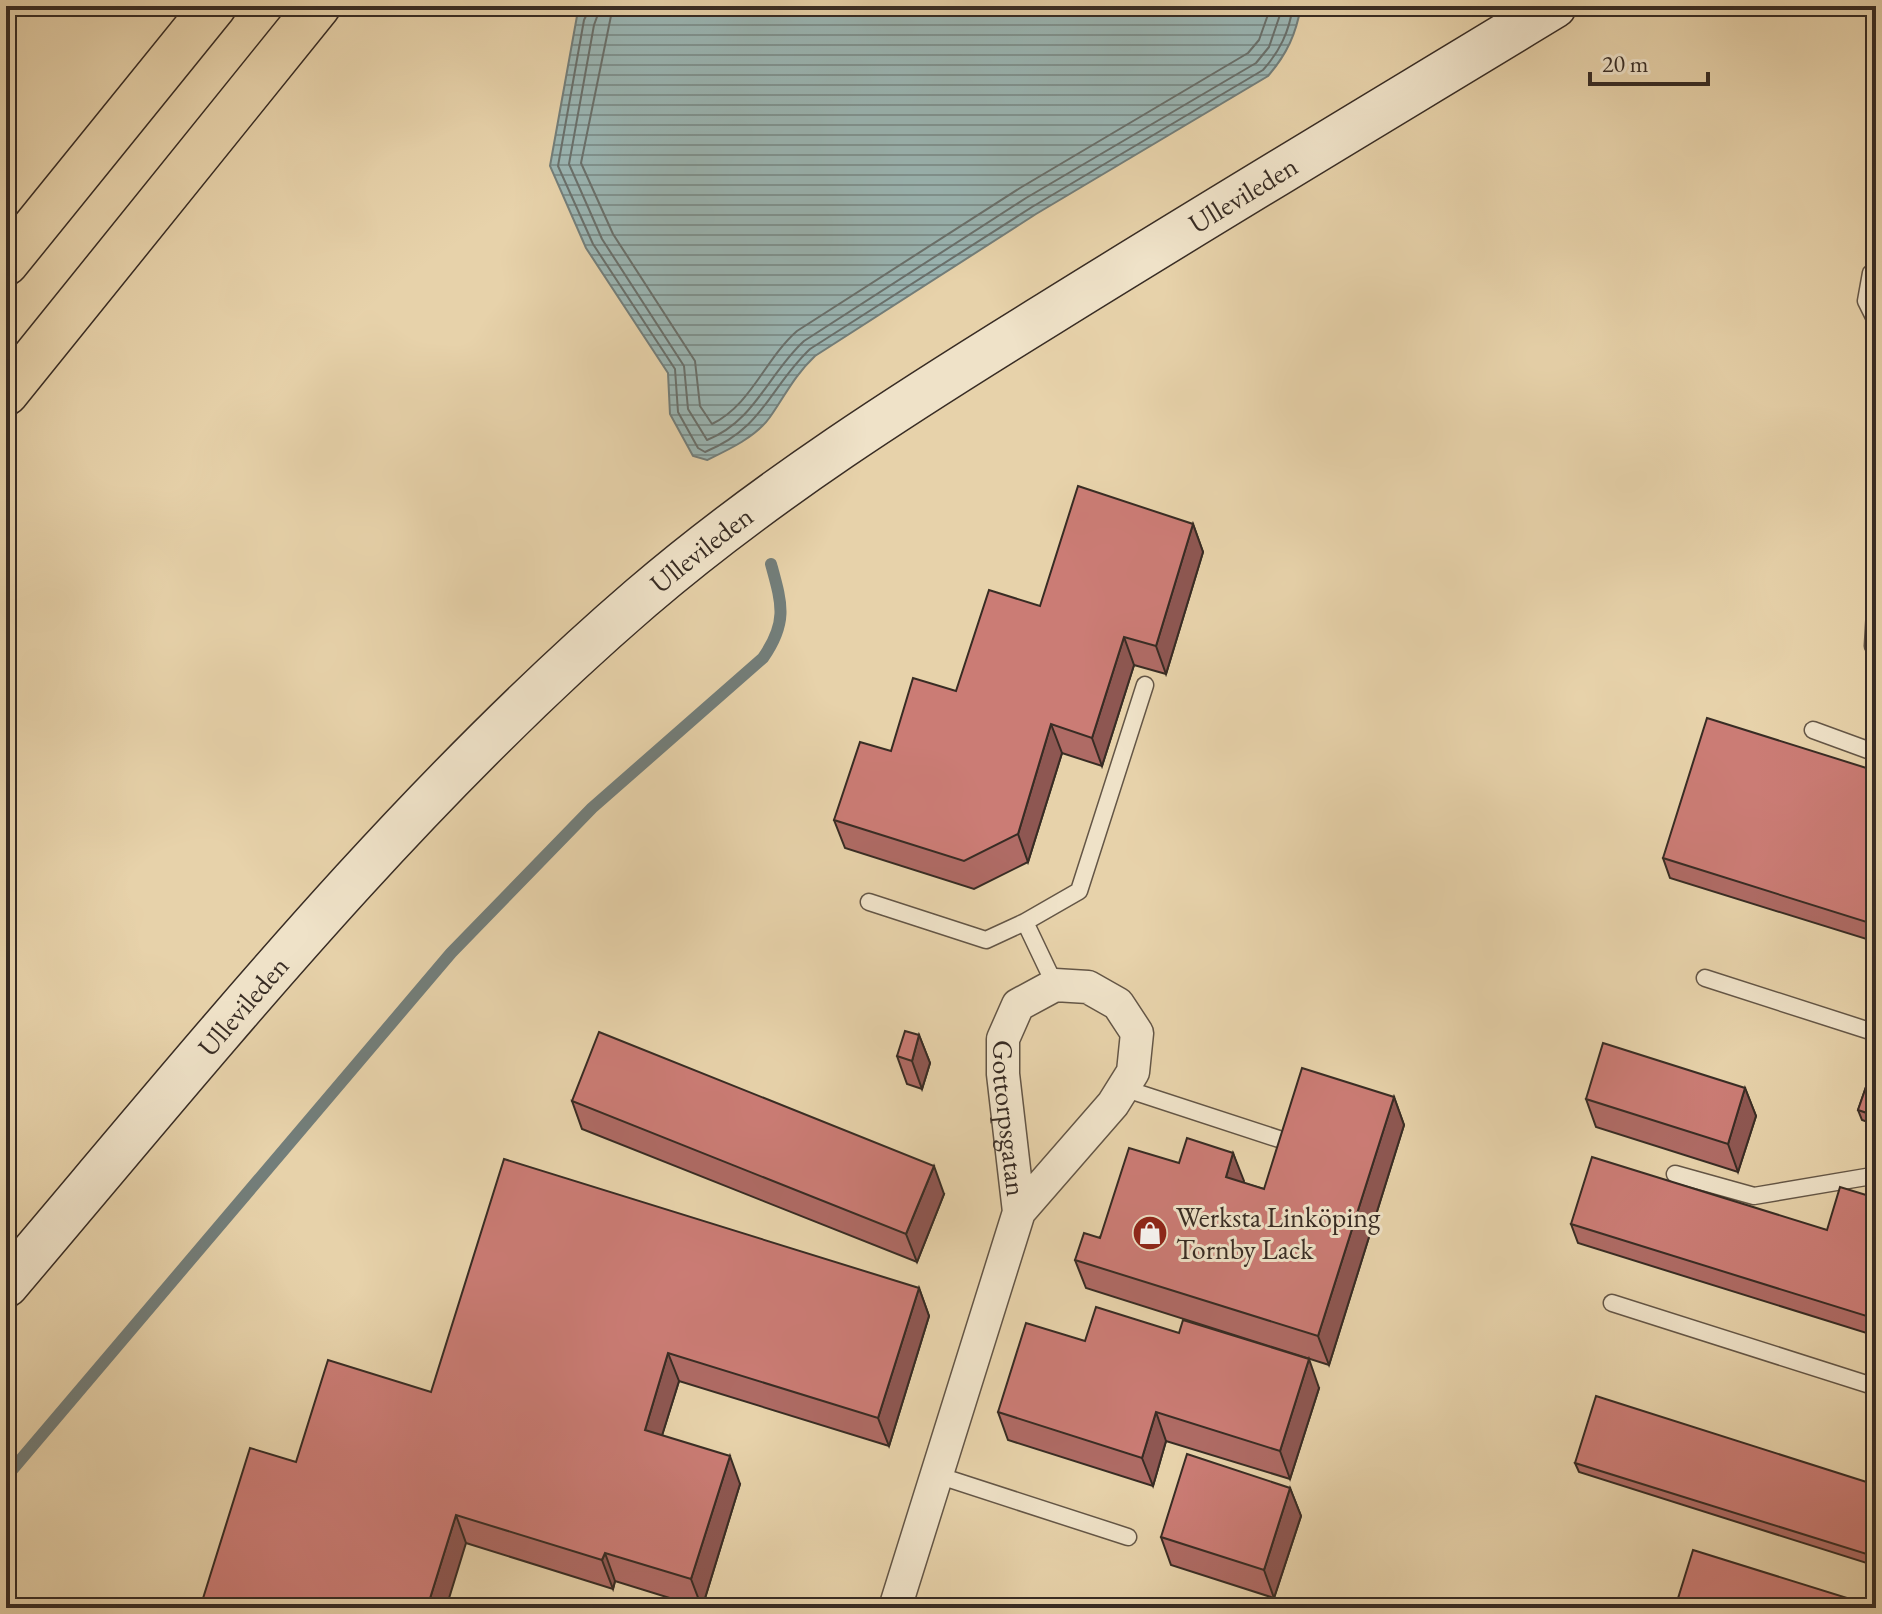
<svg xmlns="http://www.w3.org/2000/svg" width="1882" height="1614" font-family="'EB Garamond',serif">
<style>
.water{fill:url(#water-rules);stroke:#737e7a;stroke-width:2}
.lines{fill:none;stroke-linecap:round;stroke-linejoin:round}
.shore{stroke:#69706c;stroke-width:2}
.stream{stroke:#737e7a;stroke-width:12}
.lane-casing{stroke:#645646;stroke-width:19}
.street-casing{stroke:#645646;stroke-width:35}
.secondary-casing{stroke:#382c24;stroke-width:47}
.highway-casing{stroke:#382c24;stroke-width:47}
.lane{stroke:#efe2c8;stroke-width:16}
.street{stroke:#efe2c8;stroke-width:32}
.secondary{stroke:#efe2c8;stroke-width:44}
.highway{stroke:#e7d2aa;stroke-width:44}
.wall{fill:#af6b65;stroke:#382c24;stroke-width:2}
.shaded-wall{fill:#8e5752;stroke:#382c24;stroke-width:2}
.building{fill:#cb7c75;stroke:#382c24;stroke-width:2}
.labels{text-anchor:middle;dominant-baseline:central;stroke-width:6;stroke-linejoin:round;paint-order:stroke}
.street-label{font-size:28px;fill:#382c24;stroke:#efe2c8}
.poi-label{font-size:28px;fill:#382c24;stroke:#efe2c8;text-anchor:start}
</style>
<defs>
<pattern id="water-rules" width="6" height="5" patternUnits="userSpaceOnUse" patternTransform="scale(2)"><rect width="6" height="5" fill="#9ab5b3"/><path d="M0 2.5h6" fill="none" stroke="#7f9391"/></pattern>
</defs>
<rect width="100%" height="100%" fill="#e7d2aa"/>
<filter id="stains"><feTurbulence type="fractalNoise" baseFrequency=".0025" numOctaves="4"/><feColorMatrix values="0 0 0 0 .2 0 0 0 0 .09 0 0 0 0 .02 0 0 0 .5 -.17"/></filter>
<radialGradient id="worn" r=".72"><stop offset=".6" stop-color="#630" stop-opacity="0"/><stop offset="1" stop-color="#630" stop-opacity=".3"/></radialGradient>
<path class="water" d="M585,6H1301C1296,34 1287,54 1268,76L1036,214L815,356C794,376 786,394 770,417C756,437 728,450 707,460L693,456L670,414L668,373L586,248L550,166L577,16Z"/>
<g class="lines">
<path class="shore" d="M591,6L584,20L558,166L593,244L675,369L678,412L698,448L705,452C764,428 769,388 810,349L1032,207L1263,70C1280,51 1289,32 1293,6
M601,6L594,25L569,164L602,239L684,366L688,409L707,440C755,421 768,374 804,341L1026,198L1256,63L1269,47L1283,6
M613,6L581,163L613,234L695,361L700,406L712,424C751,405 765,359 797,331L1020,188L1248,53L1259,40L1271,6"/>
<path class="stream" d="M6,1477L451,953L592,808L763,658C788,622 782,604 771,564"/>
<defs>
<path id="lane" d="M1871,273L1866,301L1876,321
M1876,594L1873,646L1876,650
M1813,730L1876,753
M869,902L986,940L1025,922L1055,985
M1025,922L1079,891L1145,685
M1705,978L1876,1033
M1123,1088L1282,1140
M1675,1174L1754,1196L1866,1177L1876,1180
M1612,1303L1876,1387
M937,1475L1128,1537"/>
<g id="street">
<path id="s1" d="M895,1608L1019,1212L1113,1104L1133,1072L1137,1033L1118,1004L1088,987L1055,985L1018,1005L1003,1039V1074L1019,1212"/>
</g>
<g id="secondary">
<path id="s2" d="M6,1285C208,1047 404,802 641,598C767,490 909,400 1050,313C1217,209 1386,108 1554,6"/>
</g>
<path id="highway" d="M6,263L214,6
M6,393L318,6"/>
</defs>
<use href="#lane" class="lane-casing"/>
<use href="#street" class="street-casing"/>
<use href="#secondary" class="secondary-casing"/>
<use href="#highway" class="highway-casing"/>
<use href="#lane" class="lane"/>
<use href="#street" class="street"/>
<use href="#secondary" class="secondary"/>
<use href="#highway" class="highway"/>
</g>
<path class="wall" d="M1193,524L1203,552L1166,674L1134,665L1102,766L1062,753L1028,862L974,889L845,848L834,820L891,751L956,691L1040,606Z
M1876,771V942L1670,878L1663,858Z
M919,1035L930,1063L922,1089L907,1084L897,1056Z
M1876,1058V1125L1862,1120L1858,1110Z
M1745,1088L1756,1116L1738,1172L1596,1127L1586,1099Z
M1394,1097L1404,1125L1329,1365L1086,1288L1075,1260L1179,1163L1233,1153L1243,1183L1264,1189Z
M572,1101L944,1194L917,1262L582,1129Z
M1876,1198V1336L1578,1243L1571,1224L1827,1230Z
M919,1288L929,1316L889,1446L679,1381L662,1435L740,1484L702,1608L615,1581L613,1589L466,1543L296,1462L431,1392Z
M1179,1333L1319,1388L1290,1479L1166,1441L1153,1486L1008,1440L998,1412L1085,1341Z
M1575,1463L1876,1485V1566L1579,1472Z
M1290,1488L1301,1516L1274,1598L1171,1565L1161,1537Z"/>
<path class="shaded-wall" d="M1193,524L1203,552L1166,674L1156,646Z
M1124,637L1134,665L1102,766L1092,738Z
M1051,724L1062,753L1028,862L1018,834Z
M919,1035L930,1063L922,1089L912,1061Z
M1745,1088L1756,1116L1738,1172L1728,1144Z
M1394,1097L1404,1125L1329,1365L1318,1336Z
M1233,1153L1244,1181L1236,1205L1226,1177Z
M934,1166L944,1194L917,1262L906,1234Z
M919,1288L929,1316L889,1446L878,1418Z
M668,1353L679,1381L655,1458L645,1430Z
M1309,1359L1319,1388L1290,1479L1280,1451Z
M1156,1412L1166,1441L1153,1486L1142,1458Z
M730,1456L740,1484L702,1608L691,1579Z
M1290,1488L1301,1516L1274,1598L1264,1570Z
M456,1515L466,1543L446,1608H427Z
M605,1553L615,1581L613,1589L602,1560Z"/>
<path class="building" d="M1078,486L1193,524L1156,646L1124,637L1092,738L1051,724L1018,834L964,861L834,820L860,742L891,751L913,678L956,691L989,590L1040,606Z
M1707,718L1876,771V925L1663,858Z
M905,1031L919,1035L912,1061L897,1056Z
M599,1032L934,1166L906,1234L572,1101Z
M1603,1043L1745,1088L1728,1144L1586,1099Z
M1876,1058V1116L1858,1110Z
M1302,1068L1394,1097L1318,1336L1075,1260L1084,1233L1100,1238L1129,1148L1179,1163L1187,1138L1233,1153L1226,1177L1264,1189Z
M1592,1157L1827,1230L1840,1187L1876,1198V1319L1571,1224Z
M504,1159L919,1288L878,1418L668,1353L645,1430L730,1456L691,1579L605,1553L602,1560L456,1515L427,1608H200L250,1448L296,1462L328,1360L431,1392Z
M1096,1307L1179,1333L1183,1320L1309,1359L1280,1451L1156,1412L1142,1458L998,1412L1026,1323L1085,1341Z
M1596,1396L1876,1485V1557L1575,1463Z
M1187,1454L1290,1488L1264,1570L1161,1537Z
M1693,1550L1876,1607V1608H1675Z"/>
<defs>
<symbol id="shop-disc" viewBox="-11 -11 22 22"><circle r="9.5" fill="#8f2418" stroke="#efe2c8"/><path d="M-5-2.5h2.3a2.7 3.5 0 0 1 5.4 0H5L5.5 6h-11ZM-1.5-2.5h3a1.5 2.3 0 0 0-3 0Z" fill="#fff"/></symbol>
</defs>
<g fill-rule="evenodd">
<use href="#shop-disc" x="1130" y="1213" width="40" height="40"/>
</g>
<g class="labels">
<g class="street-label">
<text stroke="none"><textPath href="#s2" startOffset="1662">Ullevileden</textPath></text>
<text stroke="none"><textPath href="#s2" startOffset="1014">Ullevileden</textPath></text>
<text stroke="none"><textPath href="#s2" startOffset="366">Ullevileden</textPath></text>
<text stroke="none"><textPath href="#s1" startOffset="896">Gottorpsgatan</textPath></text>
</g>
<g class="poi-label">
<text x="1176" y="1217">Werksta Linköping<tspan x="1176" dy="32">Tornby Lack</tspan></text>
</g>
</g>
<rect width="1882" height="1614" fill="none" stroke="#e7d2aa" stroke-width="32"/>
<rect x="8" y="8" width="1866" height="1598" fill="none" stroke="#382c24" stroke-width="4"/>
<rect x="16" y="16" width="1850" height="1582" fill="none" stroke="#382c24" stroke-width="2"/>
<path d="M1590 72v12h118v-12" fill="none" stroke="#382c24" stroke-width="4"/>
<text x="1602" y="72" font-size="24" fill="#382c24" stroke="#efe2c8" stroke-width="6" paint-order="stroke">20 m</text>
<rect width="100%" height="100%" filter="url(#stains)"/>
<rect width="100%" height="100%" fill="url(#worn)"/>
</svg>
